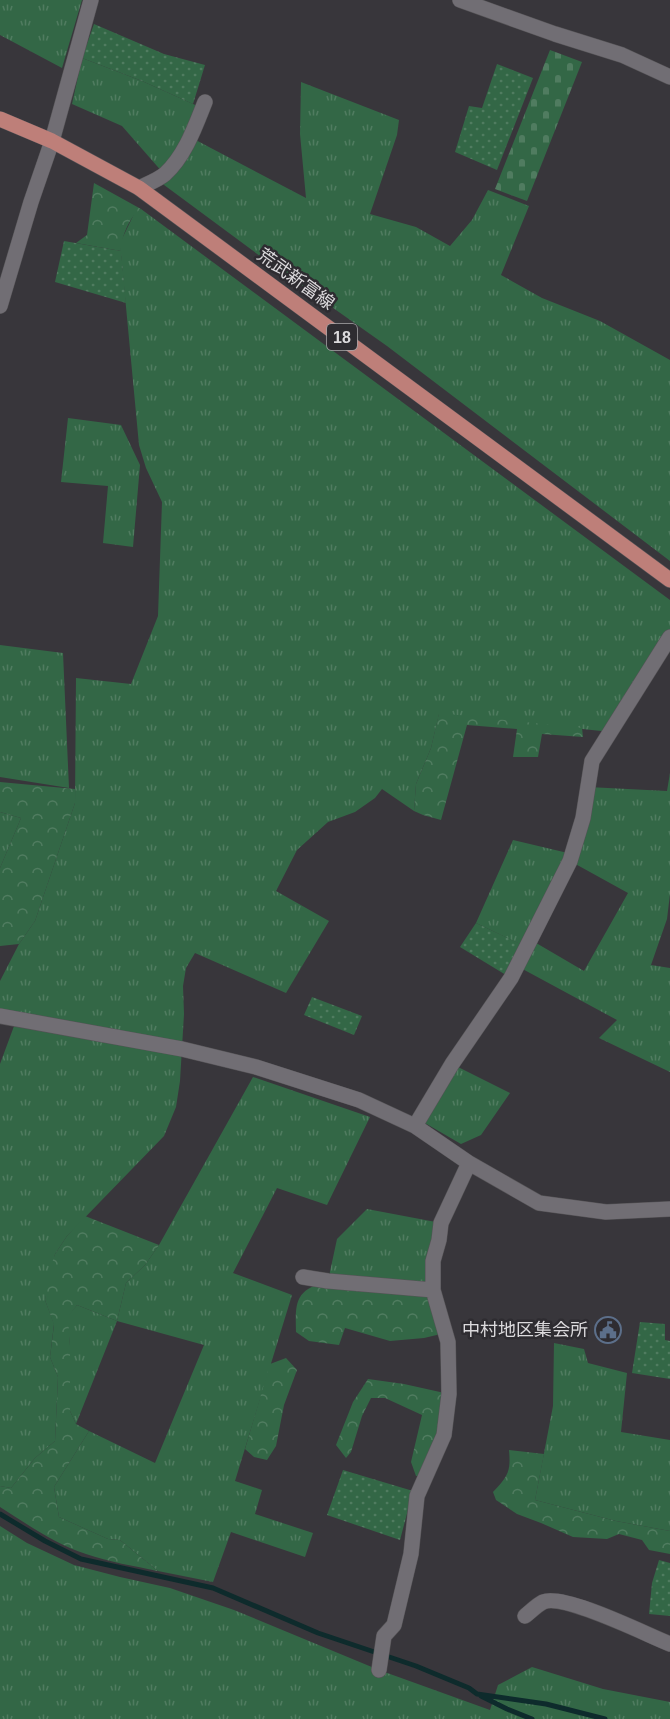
<svg xmlns="http://www.w3.org/2000/svg" width="670" height="1719" font-family="Arial,'Noto Sans JP',sans-serif">
<style>
.grass{fill:url(#grass-tufts);fill-rule:evenodd}
.forest{fill:url(#forest-crowns)}
.cemetery{fill:url(#cemetery-stones)}
.garden{fill:url(#garden-dots)}
.lines{fill:none;stroke-linecap:round;stroke-linejoin:round}
.stream{stroke:#0e2b2c;stroke-width:5}
.minor-casing{stroke:#555356;stroke-width:16}
.major-casing{stroke:#555356;stroke-width:16}
.minor{stroke:#716e74;stroke-width:15}
.major{stroke:#be7f79;stroke-width:15}
.labels{text-anchor:middle;dominant-baseline:central;stroke-width:5;stroke-linejoin:round;paint-order:stroke}
.shield{fill:#2e2c31;stroke:#a8a6a9;stroke-width:1.5}
.shield-label{font-size:16px;font-weight:bold;fill:#dcdadd}
.street-label{font-size:18px;fill:#dcdadd;stroke:#2e2c31}
.poi-label{font-size:18px;fill:#dcdadd;stroke:#2e2c31;text-anchor:end}
</style>
<defs>
<pattern id="grass-tufts" width="24" height="20" patternUnits="userSpaceOnUse" patternTransform="scale(1.5)"><rect width="24" height="20" fill="#336746"/><path d="M3 7l-1-3M5 7V3M7 7l1-3M15 17l-1-3M17 17v-4M19 17l1-3" fill="none" stroke="#507c60"/></pattern>
<pattern id="forest-crowns" width="20" height="18" patternUnits="userSpaceOnUse" patternTransform="scale(1.5)"><rect width="20" height="18" fill="#336746"/><path d="M2 6a3 3 0 1 1 6 0M12 15a3 3 0 1 1 6 0" fill="none" stroke="#507c60"/></pattern>
<pattern id="cemetery-stones" width="16" height="16" patternUnits="userSpaceOnUse" patternTransform="scale(1.5)"><rect width="16" height="16" fill="#336746"/><path d="M2 7V4a2 2 0 0 1 4 0v3zM10 15v-3a2 2 0 0 1 4 0v3z" fill="#507c60"/></pattern>
<pattern id="garden-dots" width="8" height="8" patternUnits="userSpaceOnUse" patternTransform="scale(1.5)"><rect width="8" height="8" fill="#336746"/><path d="M2 2h.1M6 6h.1" fill="none" stroke="#507c60" stroke-width="1.8" stroke-linecap="round"/></pattern>
</defs>
<rect width="100%" height="100%" fill="#38363b"/>
<path class="grass" d="M0,0H82L62,68L0,35Z
M82,58L142,81L202,108L190,137L306,198L300,134L301,82L399,120L397,135L370,214L416,227L450,246L472,220L488,190L529,206L501,275L542,298L600,321L670,360V561L387,346L268,262L156,179L164,174L122,126L72,104Z
M141,209L670,600V637L611,732L439,714L431,748L416,784L414,811L382,789L375,798L355,812L328,822L297,850L276,891L329,921L286,993L195,953L186,968L183,986L184,1014L180,1081L176,1107L164,1136L67,1236L55,1254L45,1300L54,1324L50,1357L58,1377L55,1441L35,1458L11,1488L0,1486V1064L17,1018L0,1016V981L19,944L35,921L75,803L76,678L131,684L158,616L162,502L146,468L139,445L120,243L135,212Z
M68,418L121,425L140,465L133,547L103,543L108,486L61,482Z
M0,645L63,653L69,788L0,777Z
M670,773V894L667,919L651,965L670,968V1072L599,1038L617,1020L517,966L526,947L476,923L513,840L572,854L588,787L667,791ZM570,861L628,893L584,971L531,940Z
M0,812L21,818L0,868Z
M452,1064L510,1093L481,1135L461,1144L418,1119Z
M253,1077L370,1117L327,1205L277,1188L233,1273L292,1295L235,1481L262,1490L255,1514L313,1533L305,1557L231,1532L213,1582L158,1571L120,1540L108,1539L59,1517L54,1487L89,1431L155,1463L204,1345L117,1321L76,1424L70,1411V1346L67,1317L77,1305L117,1321L126,1283L145,1265L159,1245Z
M367,1209L441,1223L433,1290L328,1281L337,1239Z
M554,1343L584,1349L588,1363L627,1373L621,1432L670,1440V1531L616,1521L535,1500L553,1406Z
M0,1526L27,1543L74,1565L120,1577L170,1588L234,1610L379,1670L490,1710L498,1685L532,1667L603,1689L670,1702V1719H0Z"/>
<path class="forest" d="M94,183L141,209C130,215 120,240 121,251L76,243L87,235Z
M439,713L582,728L583,737L542,734L538,757H513L517,729L467,725L441,820L423,815L414,811L416,784L431,748Z
M0,782L75,789V803L35,921L19,944L0,946V868L21,818L0,812Z
M85,1216L159,1245L145,1265L126,1283L117,1321L77,1305L68,1317L70,1346V1411L76,1424L89,1431L54,1487L59,1517L108,1539L120,1540L158,1571C134,1566 109,1562 86,1554C55,1544 27,1524 0,1507V1486L11,1488L35,1458L55,1441L58,1377L50,1357L54,1325L45,1300L48,1275L55,1254L67,1236Z
M328,1281L433,1290L445,1333L424,1338L390,1341L345,1328L339,1345L309,1341L296,1332C295,1300 296,1290 328,1281Z
M286,1358L297,1370L284,1405L276,1446L267,1460L254,1457L245,1449L270,1364Z
M368,1379L404,1384L449,1394L426,1476H416L411,1462L422,1415L385,1398H371L362,1416L351,1452L346,1458L336,1445L353,1402Z
M509,1450L544,1454L535,1500L616,1521L670,1531V1554L649,1550L642,1540L619,1534L607,1539L573,1537L541,1523L517,1514L496,1500L493,1492C508,1476 511,1472 509,1450Z"/>
<path class="cemetery" d="M550,50L582,62L527,201L495,189Z"/>
<path class="garden" d="M94,24L164,54L205,65L193,104L142,81L82,58Z
M497,64L533,78L497,170L455,152L469,106L482,108Z
M64,241L121,251L126,303L55,282Z
M476,923L527,947L511,978L460,947Z
M312,997L362,1016L354,1035L304,1015Z
M640,1322L665,1324V1340L670,1341V1379L632,1373Z
M343,1470L413,1491L400,1540L327,1515Z
M659,1560L670,1563V1616L649,1614L652,1583Z"/>
<g class="lines">
<path class="stream" d="M0,1514L45,1541L81,1559L213,1588L318,1633L416,1666L469,1688L477,1694L546,1704L605,1719
M481,1696L507,1709L532,1719"/>
<defs>
<path id="minor" d="M460,0L555,34L622,55L670,77
M139,188C147,184 158,180 165,174C185,156 195,127 205,102
M0,306L31,202L52,141L91,0
M0,1016L182,1049L256,1067L359,1100L415,1126L469,1163L539,1203L606,1212L670,1209
M415,1126L452,1064L511,978L570,861L583,818L592,761L670,637
M303,1277L328,1281L433,1290
M525,1616C530,1612 537,1605 543,1602C564,1593 647,1635 670,1644
M379,1670L384,1636L394,1625L411,1554L417,1496L444,1435L449,1394L448,1342L433,1290V1261L439,1240L441,1223L469,1163"/>
<path id="major" d="M0,119L52,141L139,188L670,580"/>
</defs>
<use href="#minor" class="minor-casing"/>
<use href="#major" class="major-casing"/>
<use href="#minor" class="minor"/>
<use href="#major" class="major"/>
</g>
<defs>
<symbol id="civic-ring" viewBox="-11 -11 22 22"><circle r="9.5" fill="#2e2c31" stroke="#5c6f8a" stroke-width="1.5"/><path d="M-.6-6.5H3V-4.5H.6V-3L4-1V1h2V6H-6V1h2V-1L-.6-3ZM-1.2 2.5V6h2.4V2.5Z" fill="#5c6f8a"/></symbol>
</defs>
<g fill-rule="evenodd">
<use href="#civic-ring" x="593" y="1315" width="30" height="30"/>
</g>
<g class="labels">
<rect class="shield" x="327" y="324" width="30" height="26" rx="4.5"/>
<g class="shield-label">
<text x="342" y="337">18</text>
</g>
<g class="street-label">
<text transform="translate(296 279) rotate(36)">荒武新富線</text>
</g>
<g class="poi-label">
<text x="588" y="1330">中村地区集会所</text>
</g>
</g>
</svg>
